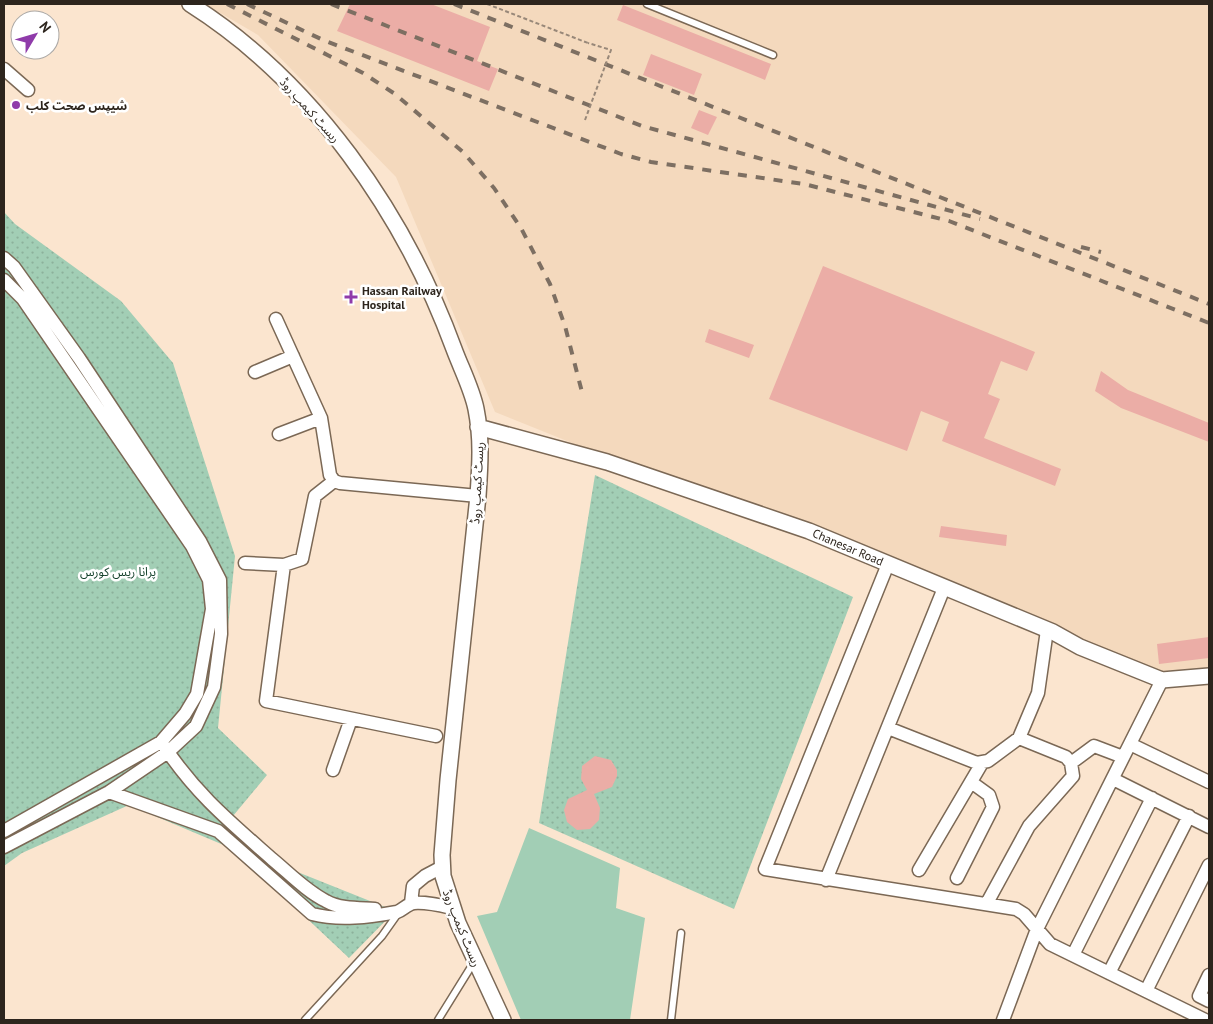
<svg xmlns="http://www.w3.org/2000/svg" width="1213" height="1024" font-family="'PT Sans','Noto Sans Arabic',sans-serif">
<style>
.built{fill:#f4d9bd}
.grass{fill:url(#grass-dots)}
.pitch{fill:#a2ceb5}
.building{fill:#ebada6}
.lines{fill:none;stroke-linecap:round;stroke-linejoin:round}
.service-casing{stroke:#7b6855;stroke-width:9}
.minor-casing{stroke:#7b6855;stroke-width:15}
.tertiary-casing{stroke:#7b6855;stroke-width:18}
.path{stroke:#988879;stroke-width:2;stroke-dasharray:4 2.5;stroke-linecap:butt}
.service{stroke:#fff;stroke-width:6}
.minor{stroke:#fff;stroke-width:12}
.tertiary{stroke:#fff;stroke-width:15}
.rail{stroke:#7d6f62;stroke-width:4;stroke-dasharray:9 9;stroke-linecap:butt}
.path-bridge{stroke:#988879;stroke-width:2;stroke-dasharray:4 2.5;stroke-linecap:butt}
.poi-dot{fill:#8f3baa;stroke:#fff;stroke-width:2}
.labels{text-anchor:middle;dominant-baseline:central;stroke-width:5;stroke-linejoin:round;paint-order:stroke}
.poi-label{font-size:12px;font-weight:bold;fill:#2d251d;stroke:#fff;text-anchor:start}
.street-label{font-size:12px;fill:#2d251d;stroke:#fff}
.park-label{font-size:12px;fill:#14412b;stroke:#fff}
</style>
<defs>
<pattern id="grass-dots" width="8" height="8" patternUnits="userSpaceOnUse" patternTransform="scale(1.25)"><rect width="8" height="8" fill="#a2ceb5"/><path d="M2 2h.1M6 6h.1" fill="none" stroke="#8cb19b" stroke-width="1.8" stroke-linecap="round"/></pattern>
</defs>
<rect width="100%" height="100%" fill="#fbe5cf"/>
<path class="built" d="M205,4H1209V676L1162,680L495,412L396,177L258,35Z"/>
<path class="grass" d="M4,212L15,224L121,301L173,363L235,556L218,728L267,775L233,816L295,871L395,911L349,958L233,849L129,805L22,853L4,866Z
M595,475L853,597L734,909L539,823Z"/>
<path class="pitch" d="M529,828L620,868L616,908L645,918L630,1020H521L477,916L497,912Z"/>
<path class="building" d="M350,4H431L490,27L477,61L498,69L489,91L337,31Z
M623,5L771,64L765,80L617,20Z
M651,54L702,74L694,95L643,75Z
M699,110L717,117L708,135L691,128Z
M823,266L1035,352L1027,371L1001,361L988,394L1000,399L984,438L1061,469L1055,486L942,441L949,422L921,411L907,451L769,399Z
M709,329L754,345L749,358L705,342Z
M1101,371L1128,390L1209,423V442L1121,408L1095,391Z
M941,526L1007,535L1006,546L939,537Z
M1209,637V658L1159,664L1157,644Z
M595,756L611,760L617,770V776L612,787L594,794L600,808L599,820L590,829L577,830L567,822L564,810L568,799L587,790L581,779L582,766Z"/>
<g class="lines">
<defs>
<path id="service" d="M647,4L773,55
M305,1020L382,936L399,912
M438,1020L474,962
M671,1020L681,933"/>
<path id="minor" d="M4,69L28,90
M4,258L14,267L79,358L200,541L220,580L221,634L214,687L196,726L168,752L109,792L4,847
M4,280L23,299L192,546L209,580L212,609L197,694L185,714L161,742L4,831
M276,319L321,418L330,475L334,481L340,483L478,496
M255,372L293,356
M279,434L321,418
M334,481L315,496L302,559L284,565L266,701L436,736
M245,563L284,565
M888,564L765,869L1016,909L1024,914L1050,944L1205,1020
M888,728L977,763L988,761L1019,738L1066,757L1071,763L1073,776L1029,826L987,903
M1019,738L1038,693L1047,630
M1130,744L1209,782
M164,746C196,794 229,821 272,859C289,873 306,891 326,901C340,909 359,908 375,909
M1071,763L1094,746L1123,757
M333,770L351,719
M1113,779L1209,827
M109,792L218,831L312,914C340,921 369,917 397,912C403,910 407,904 414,903C427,902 439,905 452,908
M919,870L982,763
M957,878L993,807L989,795L971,782
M826,880L944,588
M411,903L413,886L425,876L442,867
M1073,955L1152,798
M1109,973L1189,816
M1209,975L1199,996L1209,1001
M1146,991L1209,865
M1003,1020L1037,929L1162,680"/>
<path id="tertiary" d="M190,4C313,82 404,213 454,349C461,368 472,389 476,409C482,439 480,466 478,496L448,780L442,855L443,876L458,923L503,1020
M478,427L607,462L809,531L1053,632L1080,647L1162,680L1209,676"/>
</defs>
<use href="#service" class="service-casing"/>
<use href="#minor" class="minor-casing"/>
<use href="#tertiary" class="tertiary-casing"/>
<path class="path" d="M487,4L588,43"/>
<use href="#service" class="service"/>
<use href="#minor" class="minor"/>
<use href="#tertiary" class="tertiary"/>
<path class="rail" d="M227,4L363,73L395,94L463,152L494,188L521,228L550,284L565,326L583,396
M247,4L323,40L621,154L651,162L804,184L949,221L1209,323
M331,4L642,126L980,219
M454,4L1209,304
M1081,247L1101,252"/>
<path class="path-bridge" d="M585,120L611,50L588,43"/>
</g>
<g class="poi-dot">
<circle cx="16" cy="105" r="5"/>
<path d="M348.5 289.5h5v5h5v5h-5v5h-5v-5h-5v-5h5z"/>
</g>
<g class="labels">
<g class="poi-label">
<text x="26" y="105">شیپس صحت کلب</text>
<text x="362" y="290">Hassan Railway<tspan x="362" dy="14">Hospital</tspan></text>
</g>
<g class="street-label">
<text transform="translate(310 110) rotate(48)">ریسٹ کیمپ روڈ</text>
<text transform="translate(477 483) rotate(-87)">ریسٹ کیمپ روڈ</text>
<text transform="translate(848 547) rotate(23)">Chanesar Road</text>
<text transform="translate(462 928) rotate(68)">ریسٹ کیمپ روڈ</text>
</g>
<g class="park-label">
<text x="118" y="571">پرانا ریس کورس</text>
</g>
</g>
<rect width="1213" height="1024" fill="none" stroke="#2d251d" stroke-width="10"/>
<g transform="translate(35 35) rotate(52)"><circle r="24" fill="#ffffff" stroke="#aba8a5"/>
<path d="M0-4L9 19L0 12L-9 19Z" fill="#8f3baa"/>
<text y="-8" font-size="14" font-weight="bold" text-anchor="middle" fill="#2d251d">N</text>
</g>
</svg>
